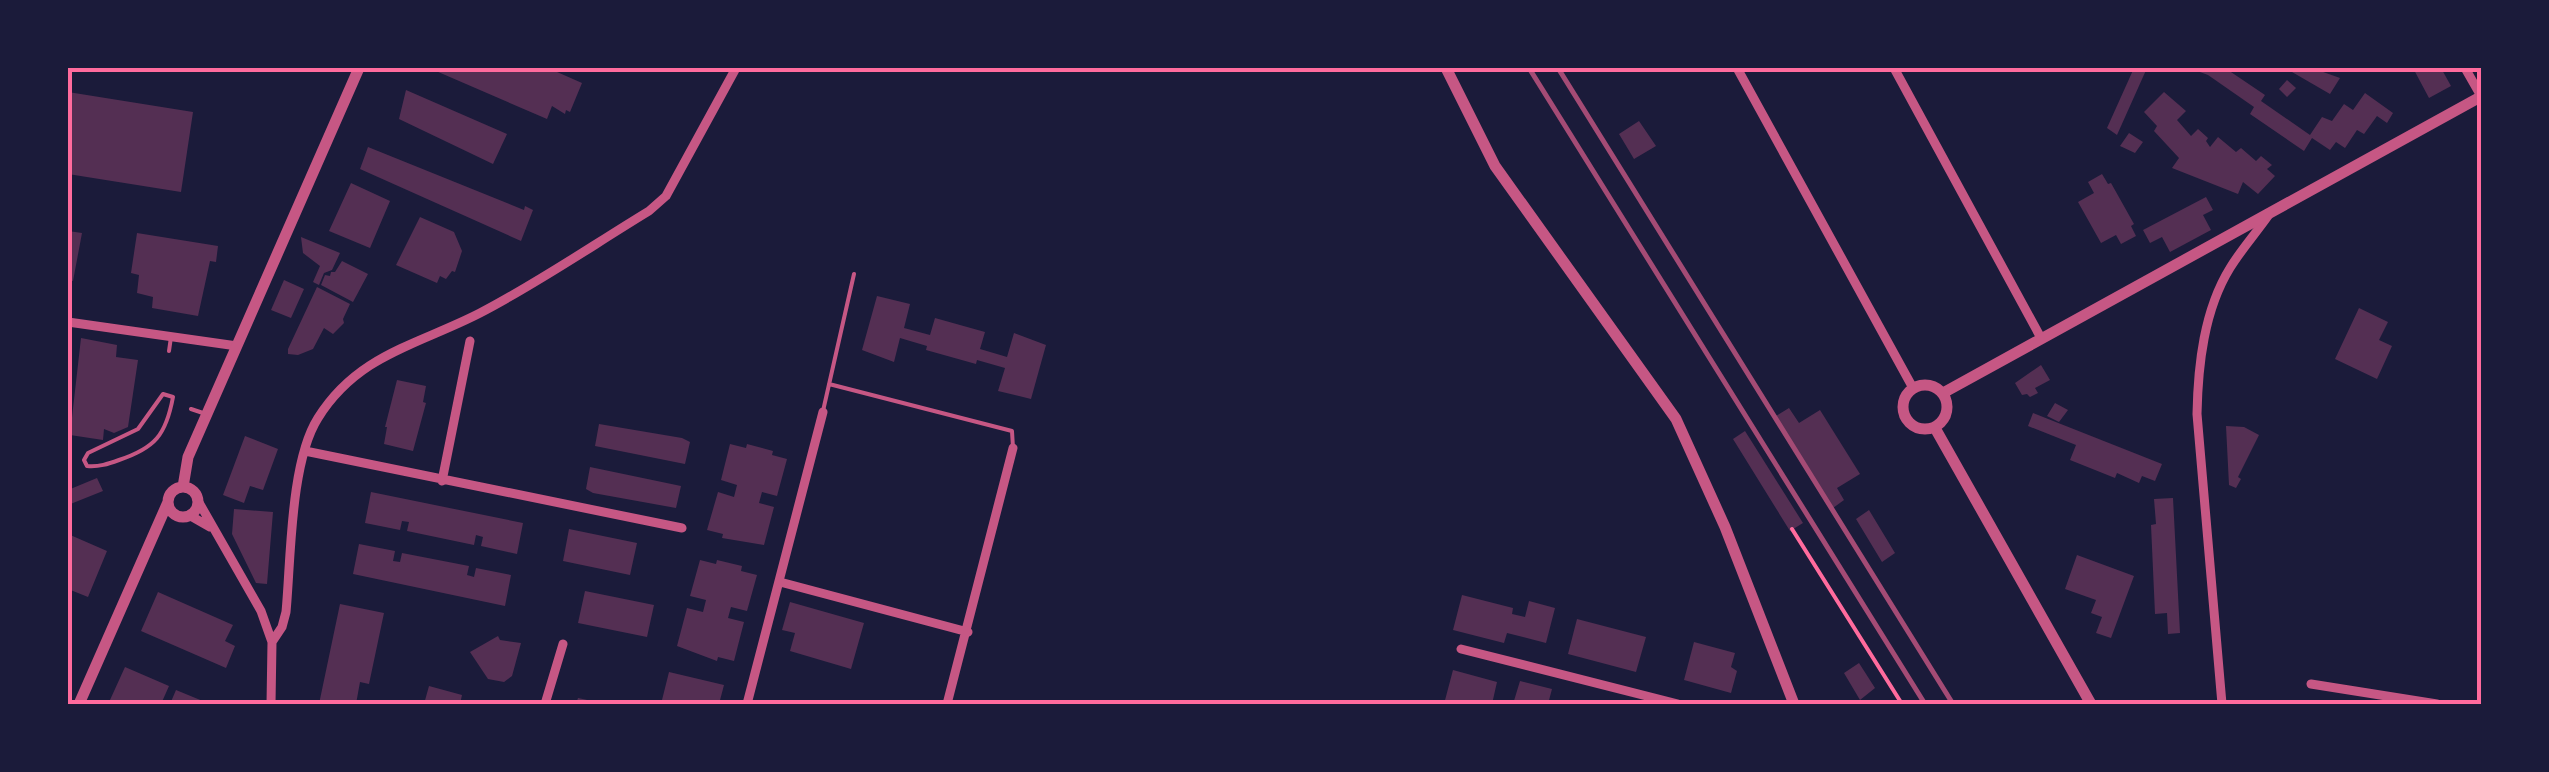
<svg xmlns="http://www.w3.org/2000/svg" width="2549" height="772" font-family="'Varela Round',sans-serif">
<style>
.building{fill:#542f53}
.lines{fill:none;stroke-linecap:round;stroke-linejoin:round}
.path{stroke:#ff6b9d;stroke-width:4}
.service{stroke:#c65784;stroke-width:4}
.minor{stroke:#c65784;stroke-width:9}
.tertiary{stroke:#c65784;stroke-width:11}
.rail{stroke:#a44b75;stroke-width:5}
.neatline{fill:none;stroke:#ff6b9d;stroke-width:4}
</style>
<rect width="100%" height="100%" fill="#1b1b3a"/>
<path class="building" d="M429,68H548L582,83L570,112L566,110L565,114L552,106L547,119Z
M2134,68H2147L2117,135L2107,128Z
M2189,68H2225L2265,95L2261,101L2310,135L2322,117L2332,121L2344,104L2353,110L2365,93L2393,113L2387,123L2377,116L2364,134L2357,130L2345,148L2336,142L2330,150L2312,138L2304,151L2250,114L2254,107L2208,75Z
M2295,68H2312L2340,78L2330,94L2292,72Z
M2413,68H2441L2451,86L2429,98Z
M2287,80L2296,88L2287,97L2279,89Z
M406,90L507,134L493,164L399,119Z
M68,92L193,112L181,192L68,174Z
M2164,92L2186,111L2177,120L2191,136L2198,129L2208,138L2206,141L2210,147L2218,137L2236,152L2241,148L2256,161L2261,156L2272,165L2267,169L2275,176L2258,194L2243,182L2238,194L2172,168L2179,158L2154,131L2157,126L2144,112Z
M1639,121L1656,146L1634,159L1619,134Z
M2129,133L2143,142L2135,153L2120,146Z
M368,147L524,210L525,206L533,210L521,241L360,169Z
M2102,174L2108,184L2111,183L2134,224L2131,226L2136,236L2121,244L2116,235L2101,243L2078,202L2094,193L2088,182Z
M351,183L390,201L370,248L329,231Z
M2206,197L2213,210L2203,215L2211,230L2170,252L2162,237L2150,243L2143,230Z
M420,217L454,232L462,251L455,272L452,271L446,279L440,276L437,283L396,265Z
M68,231L82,233L73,281L68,280Z
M137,233L218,246L216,262L210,261L198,316L152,308L153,297L137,293L139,275L131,273Z
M301,237L340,253L332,270L324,273L319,285L313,282L320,266L303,253Z
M342,261L368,274L353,302L321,285L325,275L330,276L331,272H335Z
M284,280L304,289L291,318L271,310Z
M317,287L350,304L343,319L344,323L333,334L324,328L313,349L298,355L288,354V349Z
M877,296L910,304L904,328L930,335L935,318L985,332L980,349L1007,357L1014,333L1046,345L1031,399L998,391L1005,368L977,360L976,364L926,350L927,346L900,338L894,362L862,350Z
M2359,308L2388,322L2379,340L2392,346L2377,379L2335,359Z
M81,338L117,345L116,357L138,360L128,427L114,433L104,429L103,440L70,435Z
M2041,365L2050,380L2035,388L2038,393L2030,397L2027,394L2022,395L2015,383Z
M397,380L426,386L423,402L426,403L413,451L384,444L387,427H385Z
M2055,403L2068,410L2059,422L2047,416Z
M1789,408L1799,423L1820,410L1860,474L1837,488L1844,500L1833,508L1776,416Z
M2033,413L2162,464L2155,481L2142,476L2139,483L2117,473L2115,478L2070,460L2076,445L2028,426Z
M599,424L682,438L690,442L685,464L595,446Z
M2226,426L2244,427L2259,435L2238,477L2241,479L2236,488L2229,485Z
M1745,431L1803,523L1790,531L1733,439Z
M245,436L278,449L263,490L250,486L244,503L223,495Z
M730,444L746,448L747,444L773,451L772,455L787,459L777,496L762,492L759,503L774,507L764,545L722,538L723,534L707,530L718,492L734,497L737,485L721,480Z
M590,467L681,486L676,508L593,493L586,489Z
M97,478L103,491L68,505V490Z
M371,492L523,523L517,554L481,546L483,537L476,535L474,545L407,531L409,522L402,521L400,530L365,523Z
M2173,498L2180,633L2168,634L2167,613L2155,614L2151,525L2156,524L2154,499Z
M234,509L273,512L267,584L256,583L232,534Z
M1869,510L1895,553L1882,562L1856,519Z
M569,529L637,543L630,575L563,561Z
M68,534L107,551L88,597L68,589Z
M359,544L395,551L393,561L400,562L402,553L469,566L467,575L474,577L476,568L511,575L505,606L353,574Z
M2077,555L2134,576L2111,638L2096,633L2102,617L2091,613L2096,600L2065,589Z
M700,560L716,564L717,560L742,566L741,571L757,575L747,611L731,607L728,618L744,622L734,661L718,657L717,661L677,646L687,608L703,612L706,600L690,596Z
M585,591L654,605L647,637L578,623Z
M158,592L233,625L225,641L235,646L226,668L141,631Z
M1462,595L1513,608L1512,614L1525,617L1529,601L1555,608L1546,643L1507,633L1504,643L1453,630Z
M790,602L864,623L851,669L790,651L795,633L782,630Z
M340,604L384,613L369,684L360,682L356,704H319Z
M1577,619L1646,637L1636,672L1568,654Z
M498,636L500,640L521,643L512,676L504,682L488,679L470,652Z
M1694,642L1735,653L1731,667L1737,671L1731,693L1684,680Z
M1859,663L1875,688L1860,700L1844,673Z
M125,667L169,686L161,704H120L110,700Z
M1453,670L1497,682L1492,704H1444Z
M669,672L724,685L719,704H661Z
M1520,681L1552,689L1548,704H1513Z
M429,686L462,695L460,704H424Z
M176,690L210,704H170Z
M578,698L601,703V704H576Z"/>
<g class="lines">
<path class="path" d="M1792,529L1902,704"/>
<path class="service" d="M169,351L171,337
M829,384L1012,431L1013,448
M163,394L173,397C166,435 155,448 119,460C108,464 99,467 87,466L84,460L88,453L138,429Z
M191,409L203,413
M823,411L854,274"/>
<path class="minor" d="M1737,68L1913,388
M1894,68L2041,338
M2465,68L2481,96
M68,322L237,346
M305,451L682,528
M442,481L470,341
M197,499L261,611L272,642L271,704
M189,515L210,527
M780,582L968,632
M272,642L282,627L286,612C291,560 290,462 318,418C358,354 418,345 480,313C538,283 593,245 649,211L666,196L736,68
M1461,649L1678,704
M2311,684L2437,704
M545,704L563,644
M747,704L823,412
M947,704L1013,448
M2222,704L2197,414C2198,365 2204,310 2230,268C2241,250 2256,233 2268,216"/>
<path class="tertiary" d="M1446,68L1495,166L1676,419L1725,527L1794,704
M1903 407a22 22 0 1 1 44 0a22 22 0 1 1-44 0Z
M1943,393L2482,96
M1935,428L2091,704
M183,487L188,457L359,68
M168 502a15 15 0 1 1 30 0a15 15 0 1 1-30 0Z
M79,704L168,502"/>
<path class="rail" d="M1529,68L1925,704
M1558,68L1953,704"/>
</g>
<rect width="2549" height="772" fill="none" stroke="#1b1b3a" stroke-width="140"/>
<rect x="70" y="70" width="2409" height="632" class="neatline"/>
</svg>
